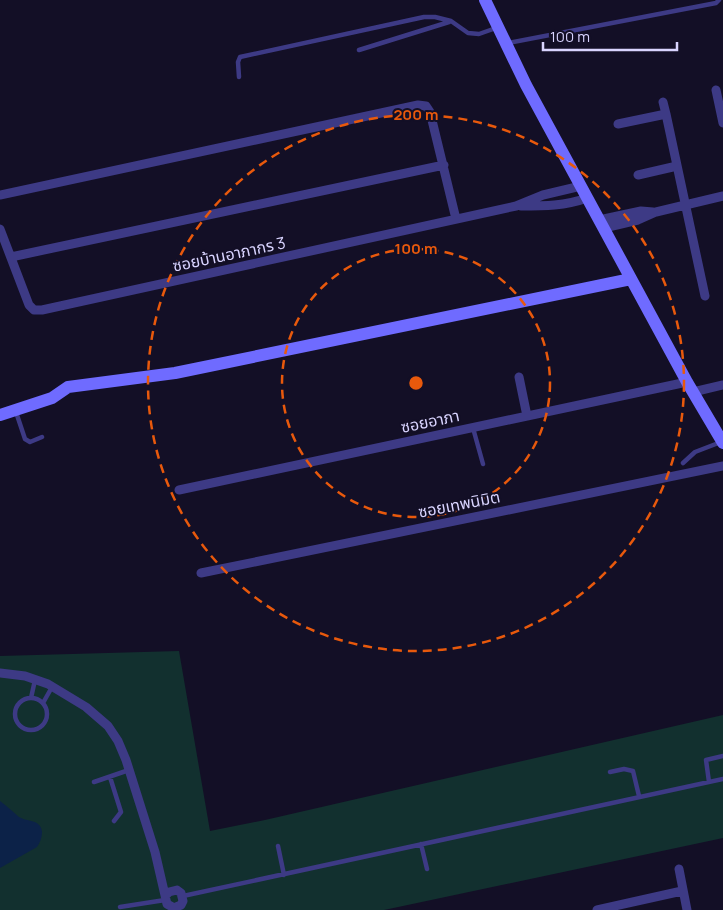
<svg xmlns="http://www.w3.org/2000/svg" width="723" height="910" font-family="Manrope,'Noto Sans Thai',sans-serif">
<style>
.green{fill:#12302f}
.water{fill:#0c2248}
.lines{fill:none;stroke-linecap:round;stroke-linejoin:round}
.lane{stroke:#3d3a85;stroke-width:4.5}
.street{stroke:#3d3a85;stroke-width:9}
.secondary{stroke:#6f6bff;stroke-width:12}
.ring{fill:none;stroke:#e8590c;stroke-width:2.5;stroke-dasharray:9 6}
.labels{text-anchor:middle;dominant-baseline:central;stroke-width:4;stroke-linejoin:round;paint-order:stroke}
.street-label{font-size:16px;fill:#d9d4ff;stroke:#130f26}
.centre{fill:#e8590c;stroke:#130f26;stroke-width:2.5}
.ring-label{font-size:15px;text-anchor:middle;font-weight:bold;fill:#e8590c;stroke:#130f26;stroke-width:4;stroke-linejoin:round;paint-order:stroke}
</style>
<rect width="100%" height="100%" fill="#130f26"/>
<path class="green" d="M179,651L210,831L265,820L723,715V838L384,910H0V656Z"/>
<path class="water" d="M0,801C7,806 13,812 19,817C27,822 41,819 42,832C42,838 40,842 37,847L0,868Z"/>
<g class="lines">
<path class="lane" d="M508,43L716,3L719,0
M359,50L449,22
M239,77L238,62L240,57L424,17H435L451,21L468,33L479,34L496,28
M16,412L25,439L30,442L42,437
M473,428L483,464
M683,463L695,452L721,442
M31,698L35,680
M15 714a16 16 0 1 1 32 0a16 16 0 1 1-32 0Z
M43,703L52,687
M610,772L624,769L633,771L639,796
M110,777L121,812L114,821
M94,782L129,770
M709,782L706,760L723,756
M421,844L427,869
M278,846L284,875
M183,896L723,779
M120,907L165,900"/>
<path class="street" d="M716,90L723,123
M663,102L666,114
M618,124L666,114L705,296
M638,175L677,166
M0,195L418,105L426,106L430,112L456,219
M521,206C544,206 565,206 587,198
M599,220L641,211L653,212
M604,228L638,220L656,212L723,196
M0,229L29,305L34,310H42L516,206L543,195L581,186
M11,257L444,165
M519,377L527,416
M693,392L723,385
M179,490L687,382
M201,573L723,466
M0,673L25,676L48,684L86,707L108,726L118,741L126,760L155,852L167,904L174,908L181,905L183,901L181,893L177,890L169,892L166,895
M679,869L687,910
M597,910L682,891"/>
<path class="secondary" d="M485,0L526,85L687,382L723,443
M0,415L52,398L68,387L175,373L631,279"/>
</g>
<g class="ring">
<circle cx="416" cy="383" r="134"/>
<circle cx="416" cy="383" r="268"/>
</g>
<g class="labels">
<g class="street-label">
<text transform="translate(229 254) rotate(-12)">ซอยบ้านอาภากร 3</text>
<text transform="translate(430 421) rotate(-12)">ซอยอาภา</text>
<text transform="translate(459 504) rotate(-11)">ซอยเทพนิมิต</text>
</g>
</g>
<circle cx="416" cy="383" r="8" class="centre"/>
<g class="ring-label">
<text x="416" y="120">200 m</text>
<text x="416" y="254">100 m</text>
</g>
<path d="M543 42v8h134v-8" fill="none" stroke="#d9d4ff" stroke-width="2.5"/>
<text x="550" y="42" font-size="15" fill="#d9d4ff" stroke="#130f26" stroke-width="4" paint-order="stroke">100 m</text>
</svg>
